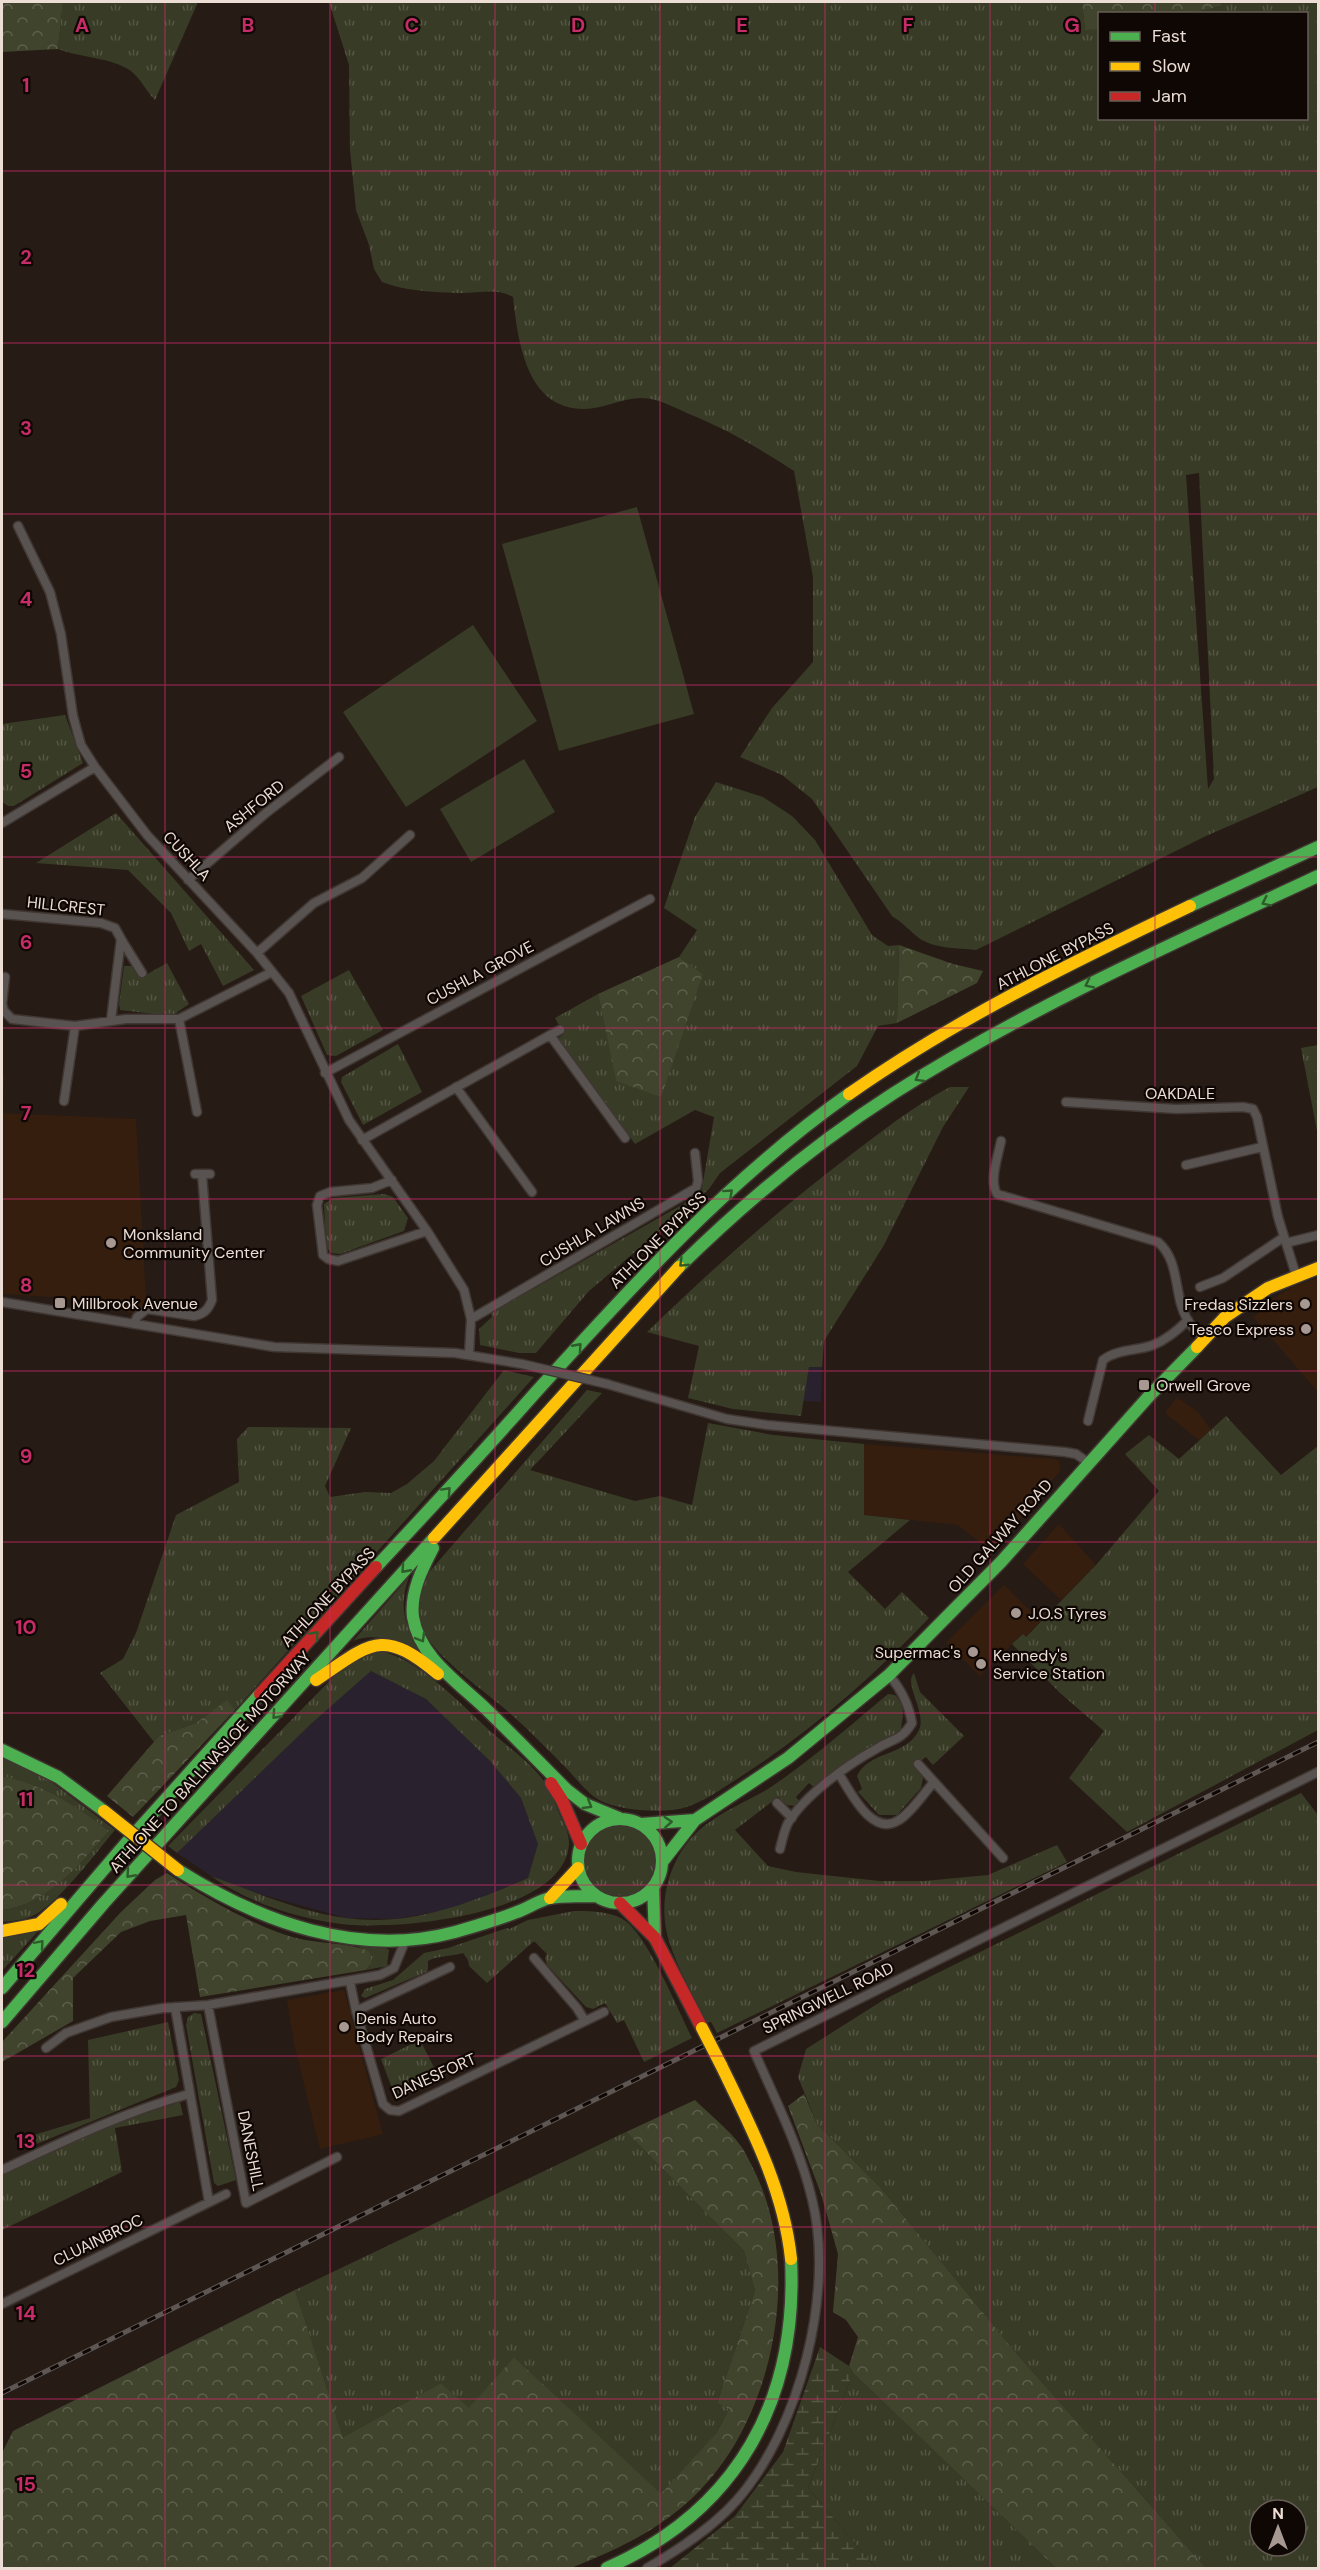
<svg xmlns="http://www.w3.org/2000/svg" width="1320" height="2570" font-family="'DM Sans',sans-serif">
<style>
.built{fill:#361e0f}
.industrial{fill:#29222e}
.grass{fill:url(#grass-tufts);fill-rule:evenodd}
.forest{fill:url(#forest-crowns)}
.wetland{fill:url(#wetland-marsh)}
.green{fill:#383b26}
.lines{fill:none;stroke-linecap:round;stroke-linejoin:round}
.street-casing{stroke:#403732;stroke-width:11}
.fast-casing{stroke:#403732;stroke-width:15}
.slow-casing{stroke:#403732;stroke-width:15}
.jam-casing{stroke:#403732;stroke-width:15}
.street{stroke:#585351;stroke-width:8}
.fast{stroke:#4caf50;stroke-width:12}
.slow{stroke:#ffc107;stroke-width:12}
.jam{stroke:#c62828;stroke-width:12}
.rail-casing{stroke:#5d5652;stroke-width:5}
.rail{stroke:#0f0703;stroke-width:3;stroke-dasharray:9;stroke-linecap:butt}
.street-bridge-casing{stroke:#403732;stroke-width:11;stroke-linecap:butt}
.slow-bridge-casing{stroke:#403732;stroke-width:15;stroke-linecap:butt}
.street-bridge{stroke:#585351;stroke-width:8}
.slow-bridge{stroke:#ffc107;stroke-width:12}
.oneway{stroke:#2e5b2a}
.grid{fill:none;stroke:#c62c67;stroke-width:1.5;stroke-opacity:0.55}
.poi-dot{fill:#a79992;stroke:#0f0703;stroke-width:2}
.labels{text-anchor:middle;dominant-baseline:central;stroke-width:4.5;stroke-linejoin:round;paint-order:stroke}
.street-label{font-size:16px;fill:#ecddd5;stroke:#0f0703}
.poi-label{font-size:16px;fill:#ecddd5;stroke:#0f0703;text-anchor:start}
.grid-label{font-size:20px;text-anchor:middle;font-weight:bold;fill:#c62c67;stroke:#0f0703;stroke-width:4.5;stroke-linejoin:round;paint-order:stroke}
</style>
<defs>
<pattern id="grass-tufts" width="24" height="20" patternUnits="userSpaceOnUse" patternTransform="scale(1.5)"><rect width="24" height="20" fill="#383b26"/><path d="M3 7l-1-3M5 7V3M7 7l1-3M15 17l-1-3M17 17v-4M19 17l1-3" fill="none" stroke="#555745"/></pattern>
<pattern id="forest-crowns" width="20" height="18" patternUnits="userSpaceOnUse" patternTransform="scale(1.5)"><rect width="20" height="18" fill="#40442d"/><path d="M2 6a3 3 0 1 1 6 0M12 15a3 3 0 1 1 6 0" fill="none" stroke="#5c5f4b"/></pattern>
<pattern id="wetland-marsh" width="20" height="14" patternUnits="userSpaceOnUse" patternTransform="scale(1.5)"><rect width="20" height="14" fill="#383b26"/><path d="M1 5h8M5 5V1M11 12h8M15 12V8" fill="none" stroke="#555745"/></pattern>
</defs>
<rect width="100%" height="100%" fill="#261b15"/>
<path class="built" d="M2,1075H5L2,1113L136,1119L147,1317L69,1298L2,1294Z
M1318,1278V1392L1253,1317L1274,1298L1294,1286Z
M1177,1397L1198,1412L1211,1430L1199,1440L1165,1413Z
M864,1444L1054,1459L1059,1461L1060,1471L992,1552L958,1525L864,1515Z
M1059,1524L1096,1565L1061,1600L1023,1564Z
M1004,1585L1041,1621L1025,1637L1022,1634L980,1676L946,1643Z
M344,1990L383,2134L320,2149L294,2043L287,2000Z"/>
<path class="industrial" d="M809,1366L822,1367L821,1402L803,1401Z
M371,1671L426,1699L490,1761L521,1798L538,1844L528,1878L453,1909L395,1919L346,1918L252,1892L211,1876L177,1853L312,1723Z"/>
<path class="grass" d="M63,2H198L155,100C146,91 141,79 131,71C111,57 81,58 58,49Z
M329,2H1082L1085,29H1099L1100,118H1306V14L1192,13L1222,6L1221,2H1318V787L1206,836L976,950C959,948 934,949 919,938C910,931 902,922 892,916L812,799L782,775L740,757L772,708L813,662V577L794,471C760,449 727,429 689,414C676,408 665,402 651,399C628,394 607,409 584,409C526,409 518,341 513,297C495,287 478,294 457,293C433,292 405,291 382,282L374,269L369,245L356,210L350,150L349,65ZM1199,473L1214,779L1208,789L1186,475Z
M65,715L83,763L14,806H8L2,802V724Z
M716,782L763,797L792,816L815,840L872,935L888,946L899,945L897,1023L878,1026L857,1066L720,1173L709,1189L589,1291L536,1353H519L480,1345L479,1329L492,1317L491,1313L701,1194L714,1117L695,1110L635,1144L557,1039L564,1034L555,1018L598,994L616,1080L703,974L679,957L697,930L664,908L695,817Z
M116,813L254,970L223,986L201,944L189,951L171,913L128,870L36,863Z
M167,963L189,1004L172,1016L120,1010L119,1004L124,966H133L142,977Z
M349,970L383,1030L336,1056L327,1055L301,996Z
M398,1044L422,1092L363,1125L341,1082L342,1077Z
M1318,1045V1136L1301,1048Z
M950,1087H969L943,1127L884,1245L824,1341L822,1367H809L801,1416L733,1409L688,1398L699,1346L647,1332C711,1270 777,1211 848,1157C881,1132 913,1106 950,1087Z
M384,1194L393,1197L408,1218L404,1231L340,1254L331,1253L326,1246L324,1204L333,1198Z
M504,1370L534,1377L235,1710L212,1711L196,1723L159,1736L154,1742L100,1673L123,1659L136,1633L176,1515L239,1482L237,1439L248,1427L351,1428L325,1486L330,1497L365,1492L391,1493L407,1484L434,1461Z
M587,1390L602,1393L530,1470L635,1501L660,1496L692,1505L708,1423L773,1435L864,1444V1515L910,1520L848,1572L885,1609L902,1592L929,1618C871,1679 805,1736 734,1781C715,1793 696,1807 673,1810C652,1812 620,1810 601,1801C588,1794 578,1781 568,1770C550,1752 532,1733 513,1716C489,1693 429,1655 421,1624C416,1605 422,1588 430,1571Z
M1226,1416L1281,1475L1318,1446V1730L1127,1832L1069,1778L1104,1731L1060,1693L1012,1644L1023,1634L1026,1637L1096,1565L1159,1491L1125,1454L1149,1435L1179,1459Z
M409,1577C398,1606 405,1625 419,1651C396,1643 377,1631 353,1641Z
M380,1651C419,1659 461,1704 490,1731C508,1747 532,1763 546,1784C552,1792 555,1803 559,1813C563,1822 569,1832 569,1843C567,1915 396,1931 342,1924C296,1918 249,1903 211,1876C255,1892 300,1912 346,1918C411,1927 470,1903 528,1878L538,1844L521,1798L490,1761L426,1699L371,1671L312,1723L177,1853L168,1846L350,1660Z
M914,1673L920,1692L964,1736L933,1765L926,1757L915,1765L923,1778L921,1788L897,1815H879L858,1792L862,1789L857,1776C868,1751 907,1756 919,1730C927,1711 903,1685 914,1673Z
M888,1694L895,1695C908,1710 901,1717 901,1732L862,1752L815,1788L809,1783L796,1797L801,1803L796,1806L787,1805L778,1797L735,1830L768,1866L796,1872L880,1881H924L988,1875L1057,1845L1067,1862L717,2033L711,2022L707,2023C694,1996 678,1970 669,1941C656,1900 671,1852 704,1826C724,1810 749,1801 771,1787C812,1759 850,1726 888,1694Z
M2,1756L45,1777L115,1830C94,1855 64,1896 38,1913C27,1920 14,1921 2,1922V1910C48,1905 80,1864 109,1831C79,1807 40,1783 2,1776Z
M1301,1793L1318,1815V2568H1206L1017,2354L880,2187L817,2124L798,2077L806,2049L885,1999ZM1260,2510H1296V2546H1260Z
M583 1859a37 37 0 1 1 74 0a37 37 0 1 1-74 0Z
M574,1911C591,1911 615,1911 628,1923C651,1944 677,2008 692,2038L644,2062L624,2020L617,2023L605,2003L593,2009L586,2007L547,1965L545,1958L547,1954L534,1941L487,1983L469,1966L468,1960L463,1953C450,1957 439,1955 428,1961V1970L426,1972L365,1998L361,1996L365,1989L393,1980L424,1953L448,1948L507,1928L509,1929L528,1920Z
M42,1927L2,1971V1935Z
M357,1946L386,1948L389,1950L387,1966L366,1970L370,1966L369,1952Z
M194,2013L201,2014L236,2180L218,2186L214,2183L186,2025L188,2017Z
M168,2022L179,2080L176,2087L29,2147L27,2137L90,2118L88,2040Z
M420,2040L440,2079L396,2099L381,2059Z
M180,2102L183,2115L115,2128L122,2172L2,2230V2175L57,2148L137,2116Z
M626,2132L744,2251L755,2291L717,2403L729,2409L717,2432L661,2495L514,2357L469,2409L441,2383L343,2437L295,2290Z
M853,2373L1056,2568H876L808,2488Z"/>
<path class="forest" d="M2,2H63L58,49L2,52Z
M1082,2H1221L1222,6L1192,13L1100,14L1099,29L1085,30Z
M899,945L953,964L983,971L977,983L897,1023Z
M679,957L703,974L661,1097L616,1081L598,994Z
M227,1700L235,1710L133,1817L107,1796L159,1736L196,1723Z
M2,1776C41,1783 79,1807 109,1831C80,1864 48,1905 2,1910Z
M167,1873C204,1897 253,1926 296,1938C320,1944 346,1942 369,1951C372,1959 373,1964 366,1970L200,1997L186,1915L150,1921L121,1932L73,1978V2021L2,2062V2042L121,1912L155,1880Z
M804,2094L817,2124L880,2187L1017,2354L1206,2568H1056L853,2373L849,2366L858,2337L846,2320L833,2312L838,2254L821,2194L788,2106Z
M695,2100C709,2114 733,2133 743,2149C752,2165 762,2185 767,2203C797,2300 766,2432 689,2501C655,2532 614,2551 571,2568H2V2453L13,2431L295,2290L343,2437L441,2383L469,2408L514,2357L661,2494L717,2432L729,2409L717,2403L755,2291L744,2251L626,2132Z"/>
<path class="wetland" d="M820,2347L849,2366L853,2373L808,2488L876,2568H670L735,2516L783,2452Z"/>
<path class="green" d="M637,507L694,714L559,751L502,544Z
M473,625L537,721L406,807L343,712Z
M524,759L555,812L471,862L440,809Z"/>
<g class="lines">
<defs>
<path id="street" d="M18,526L50,592L61,634L73,716L81,745L95,767L147,835L257,953L289,993L349,1120L427,1231L464,1290L471,1319L469,1355
M2,823L95,767
M188,880L266,813L339,757
M2,914L101,923L115,928L121,939L111,1020
M121,939L142,973
M257,953L314,903L362,878L410,835
M5,977L2,1004L4,1011L12,1019L75,1026L126,1019H179L272,972
M179,1019L197,1112
M550,1035L560,1030
M325,1073L650,899
M456,1087L532,1192
M64,1101L75,1026
M1066,1102L1176,1109L1243,1107L1253,1109L1257,1117L1278,1217L1296,1275
M362,1140L550,1035L625,1138
M1001,1141C998,1157 989,1180 997,1194L1158,1242C1181,1262 1173,1295 1187,1319C1191,1326 1197,1332 1203,1337
M1186,1165L1262,1147
M195,1174H210
M392,1180L372,1188L330,1192L320,1196L317,1205L323,1255L328,1259L338,1261L427,1231
M1286,1243L1318,1235
M1200,1287L1223,1278L1284,1237
M2,1302L274,1347L455,1353L522,1364
M471,1319L696,1188L698,1181L695,1153
M134,1324L137,1317L147,1309L194,1316C204,1314 208,1310 212,1300L202,1174
M607,1384L727,1419L767,1425L1065,1452L1076,1454L1089,1463
M1088,1421L1103,1360C1117,1349 1137,1351 1153,1345C1166,1340 1178,1330 1188,1320
M918,1764L1003,1858
M839,1774C850,1791 872,1838 899,1820C912,1812 923,1794 934,1782
M777,1803L792,1818
M780,1849C782,1841 784,1831 788,1823C805,1795 847,1765 876,1749C893,1738 900,1742 912,1723C909,1705 901,1689 889,1675
M534,1958L577,2008L585,2021
M350,1982L356,2011L383,2104L390,2110L399,2111L604,2012
M208,2005L246,2203L337,2157
M175,2007L209,2202
M356,2011L450,1967
M46,2048L66,2033L111,2017L163,2008L208,2005L380,1975L394,1968L406,1939
M2,2170C62,2142 124,2112 189,2094
M2,2304L226,2194
M647,2568C680,2549 712,2528 737,2500C800,2428 835,2291 812,2199C800,2148 775,2099 754,2051L1318,1772"/>
<path id="fast" d="M1190,906L1318,847
M679,1267C744,1203 816,1143 894,1093C1028,1008 1174,943 1318,876
M433,1548C422,1569 410,1593 413,1617C419,1657 459,1683 486,1709C513,1735 540,1763 567,1790L585,1804L619,1818
M376,1567C430,1509 484,1451 536,1392C633,1285 731,1177 849,1094
M2,1750L58,1777L104,1811
M578 1861a42 42 0 1 1 84 0a42 42 0 1 1-84 0Z
M641,1824L695,1820
M663,1861L695,1820L788,1758L889,1675L1001,1562L1150,1395L1197,1347
M178,1870C260,1922 358,1958 455,1932C476,1926 497,1920 517,1912C528,1908 538,1901 550,1898C565,1895 581,1897 596,1896
M653,1887L655,1938
M2,1988L128,1841L260,1694
M2,2022L104,1903L434,1538
M607,2568C738,2510 798,2400 791,2259"/>
<path id="slow" d="M849,1094C956,1019 1073,962 1190,906
M1197,1347L1225,1317L1268,1288L1318,1268
M434,1538L679,1267
M316,1680C371,1643 382,1627 438,1674
M550,1898L578,1868
M2,1931L39,1924L61,1904
M721,2065C751,2127 784,2190 791,2259"/>
<path id="jam" d="M260,1694L376,1567
M551,1783L562,1800L581,1844
M620,1903L655,1938L702,2028"/>
</defs>
<use href="#street" class="street-casing"/>
<use href="#fast" class="fast-casing"/>
<use href="#slow" class="slow-casing"/>
<use href="#jam" class="jam-casing"/>
<use href="#street" class="street"/>
<use href="#fast" class="fast"/>
<use href="#slow" class="slow"/>
<use href="#jam" class="jam"/>
<defs>
<path id="rail" d="M2,2393L1318,1742"/>
</defs>
<use href="#rail" class="rail-casing"/>
<use href="#rail" class="rail"/>
<defs>
<path id="street-bridge" d="M522,1364L607,1384"/>
<path id="slow-bridge" d="M104,1811L178,1870
M702,2028L721,2065"/>
</defs>
<use href="#street-bridge" class="street-bridge-casing"/>
<use href="#slow-bridge" class="slow-bridge-casing"/>
<use href="#street-bridge" class="street-bridge"/>
<use href="#slow-bridge" class="slow-bridge"/>
</g>
<defs><path id="oneway-chevron" d="M-2-3.5L2.5 0L-2 3.5" fill="none" stroke-width="1.6" stroke-linecap="round" stroke-linejoin="round" transform="scale(1.5)"/></defs>
<g class="oneway">
<use href="#oneway-chevron" transform="translate(1266 902) rotate(154)"/>
<use href="#oneway-chevron" transform="translate(1089 984) rotate(154)"/>
<use href="#oneway-chevron" transform="translate(919 1078) rotate(149)"/>
<use href="#oneway-chevron" transform="translate(729 1193) rotate(-42)"/>
<use href="#oneway-chevron" transform="translate(683 1263) rotate(136)"/>
<use href="#oneway-chevron" transform="translate(578 1347) rotate(-48)"/>
<use href="#oneway-chevron" transform="translate(447 1491) rotate(-47)"/>
<use href="#oneway-chevron" transform="translate(405 1569) rotate(132)"/>
<use href="#oneway-chevron" transform="translate(315 1635) rotate(-47)"/>
<use href="#oneway-chevron" transform="translate(421 1638) rotate(60)"/>
<use href="#oneway-chevron" transform="translate(276 1715) rotate(132)"/>
<use href="#oneway-chevron" transform="translate(588 1805) rotate(31)"/>
<use href="#oneway-chevron" transform="translate(668 1822) rotate(-4)"/>
<use href="#oneway-chevron" transform="translate(130 1874) rotate(132)"/>
<use href="#oneway-chevron" transform="translate(40 1944) rotate(-49)"/>
</g>
<path class="grid" d="M165,2V2568M330,2V2568M495,2V2568M660,2V2568M825,2V2568M990,2V2568M1155,2V14M1155,118V2568M2,171H1318M2,343H1318M2,514H1318M2,685H1318M2,857H1318M2,1028H1318M2,1199H1318M2,1371H1318M2,1542H1318M2,1713H1318M2,1885H1318M2,2056H1318M2,2227H1318M2,2399H1318"/>
<g class="poi-dot">
<circle cx="111" cy="1243" r="6"/>
<rect x="54" y="1297" width="12" height="12" rx="3"/>
<circle cx="1305" cy="1304" r="6"/>
<circle cx="1306" cy="1329" r="6"/>
<rect x="1138" y="1379" width="12" height="12" rx="3"/>
<circle cx="1016" cy="1613" r="6"/>
<circle cx="973" cy="1652" r="6"/>
<circle cx="981" cy="1664" r="6"/>
<circle cx="344" cy="2027" r="6"/>
</g>
<g class="labels">
<g class="street-label">
<text transform="translate(254 806) rotate(-39)">ASHFORD</text>
<text transform="translate(187 856) rotate(47)">CUSHLA</text>
<text transform="translate(66 906) rotate(6)">HILLCREST</text>
<text transform="translate(1055 956) rotate(-27)">ATHLONE BYPASS</text>
<text transform="translate(480 973) rotate(-28)">CUSHLA GROVE</text>
<text x="1180" y="1093">OAKDALE</text>
<text transform="translate(592 1232) rotate(-31)">CUSHLA LAWNS</text>
<text transform="translate(658 1240) rotate(-45)">ATHLONE BYPASS</text>
<text transform="translate(1000 1536) rotate(-48)">OLD GALWAY ROAD</text>
<text transform="translate(328 1597) rotate(-47)">ATHLONE BYPASS</text>
<text transform="translate(210 1762) rotate(-48)">ATHLONE TO BALLINASLOE MOTORWAY</text>
<text transform="translate(828 1998) rotate(-26)">SPRINGWELL ROAD</text>
<text transform="translate(434 2076) rotate(-24)">DANESFORT</text>
<text transform="translate(251 2151) rotate(79)">DANESHILL</text>
<text transform="translate(98 2240) rotate(-26)">CLUAINBROC</text>
</g>
<g class="poi-label">
<text x="123" y="1234">Monksland<tspan x="123" dy="18">Community Center</tspan></text>
<text x="72" y="1303">Millbrook Avenue</text>
<text x="1293" y="1304" text-anchor="end">Fredas Sizzlers</text>
<text x="1294" y="1329" text-anchor="end">Tesco Express</text>
<text x="1156" y="1385">Orwell Grove</text>
<text x="1028" y="1613">J.O.S Tyres</text>
<text x="961" y="1652" text-anchor="end">Supermac's</text>
<text x="993" y="1655">Kennedy's<tspan x="993" dy="18">Service Station</tspan></text>
<text x="356" y="2018">Denis Auto<tspan x="356" dy="18">Body Repairs</tspan></text>
</g>
</g>
<g class="grid-label">
<text x="82" y="32">A</text>
<text x="248" y="32">B</text>
<text x="412" y="32">C</text>
<text x="578" y="32">D</text>
<text x="742" y="32">E</text>
<text x="908" y="32">F</text>
<text x="1072" y="32">G</text>
<text x="26" y="92">1</text>
<text x="26" y="264">2</text>
<text x="26" y="435">3</text>
<text x="26" y="606">4</text>
<text x="26" y="778">5</text>
<text x="26" y="949">6</text>
<text x="26" y="1120">7</text>
<text x="26" y="1292">8</text>
<text x="26" y="1463">9</text>
<text x="26" y="1634">10</text>
<text x="26" y="1806">11</text>
<text x="26" y="1977">12</text>
<text x="26" y="2148">13</text>
<text x="26" y="2320">14</text>
<text x="26" y="2491">15</text>
</g>
<rect width="1320" height="2570" fill="none" stroke="#ecddd5" stroke-width="6"/>
<rect x="1098" y="12" width="210" height="108" fill="#0f0703" stroke="#675d57" stroke-width="1.5"/>
<rect x="1110" y="32" width="30" height="9" fill="#4caf50" stroke="#675d57" stroke-width="1.5"/>
<text x="1152" y="42" font-size="18" fill="#ecddd5">Fast</text>
<rect x="1110" y="62" width="30" height="9" fill="#ffc107" stroke="#675d57" stroke-width="1.5"/>
<text x="1152" y="72" font-size="18" fill="#ecddd5">Slow</text>
<rect x="1110" y="92" width="30" height="9" fill="#c62828" stroke="#675d57" stroke-width="1.5"/>
<text x="1152" y="102" font-size="18" fill="#ecddd5">Jam</text>
<g transform="translate(1278 2528)"><circle r="28" fill="#0f0703" stroke="#675d57" stroke-width="1.5"/>
<path d="M0-4.5L10 22L0 15L-10 22Z" fill="#a79992"/>
<text y="-9" font-size="16" font-weight="bold" text-anchor="middle" fill="#ecddd5">N</text>
</g>
</svg>
